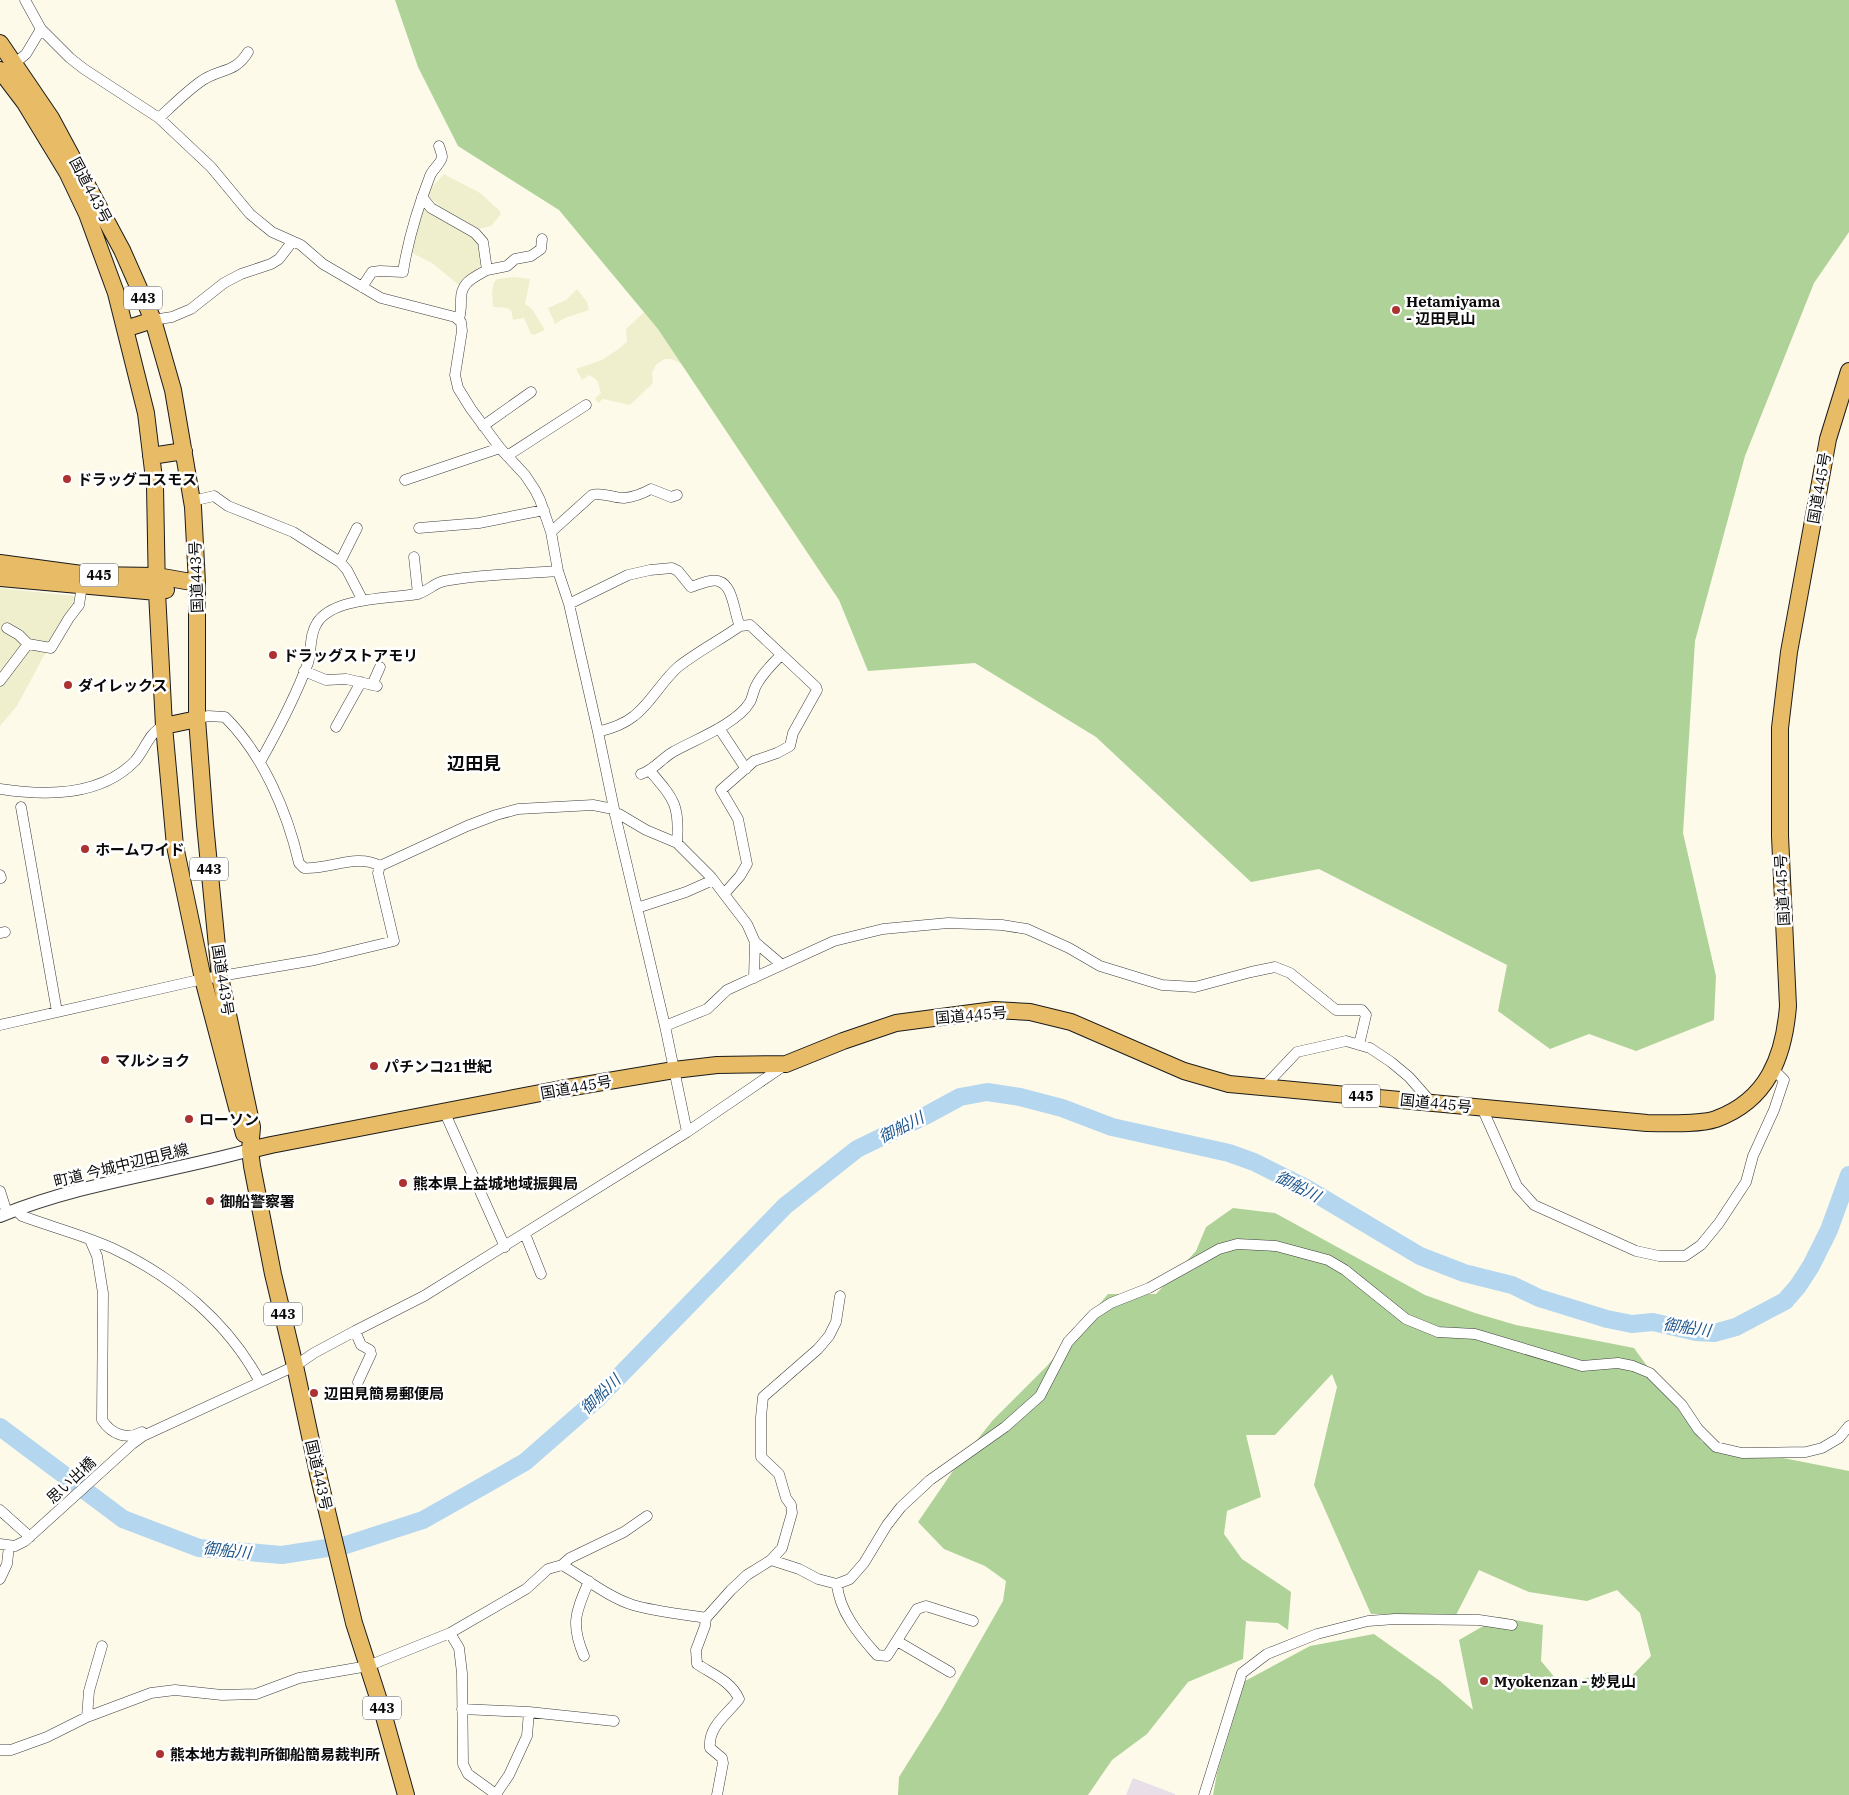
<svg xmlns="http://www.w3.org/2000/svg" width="1849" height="1795" font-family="'IBM Plex Serif','Noto Sans JP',serif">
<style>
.industrial{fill:#e8dfe9}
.farmland{fill:#f0efcd}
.forest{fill:#afd298}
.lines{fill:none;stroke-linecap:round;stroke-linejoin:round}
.river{stroke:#b4d6ef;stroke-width:18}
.minor-casing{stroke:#3d3d3d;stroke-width:11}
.tertiary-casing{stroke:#3d3d3d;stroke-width:14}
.trunk-casing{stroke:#1b1b1b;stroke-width:18}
.minor{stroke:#fff;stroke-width:10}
.tertiary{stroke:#fff;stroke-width:12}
.trunk{stroke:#e8bc66;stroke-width:16}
.poi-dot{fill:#ac3231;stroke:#fff;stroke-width:2}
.labels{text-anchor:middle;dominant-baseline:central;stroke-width:5;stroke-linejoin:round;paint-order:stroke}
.shield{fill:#fff;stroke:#545454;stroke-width:1}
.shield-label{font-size:14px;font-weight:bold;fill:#0a0a0a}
.street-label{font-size:15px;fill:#0a0a0a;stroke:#fff}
.poi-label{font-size:15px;font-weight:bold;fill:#0a0a0a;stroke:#fff;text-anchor:start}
.water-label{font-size:16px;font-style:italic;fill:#21598f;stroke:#fff}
.quarter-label{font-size:18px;font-weight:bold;fill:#0a0a0a;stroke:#fff}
</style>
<rect width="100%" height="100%" fill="#fdfaea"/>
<path class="industrial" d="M1133,1778L1175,1794V1795H1126Z"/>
<path class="farmland" d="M444,174L480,193L499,210L501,214L491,226L479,229L442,208L429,197V190Z
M421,203L457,226L482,244L483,263L460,286L432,263L408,251Z
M514,277L530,279L525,304L532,309L545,330L534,335L531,334L524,318L513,320L511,310L507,308L493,307L492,292L494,282L497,279Z
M577,289L587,302L589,310L565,318L555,324L548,308L566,300Z
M652,312L687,367L672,359H664L656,365L652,373L653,383L630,405L603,399L598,403L595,398L601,393L597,380L589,375L582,380L576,369L602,360L617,350L627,342L626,329L643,313Z
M0,588L74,596L77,599L47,650L17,706L0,726Z"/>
<path class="forest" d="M395,0H1849V232L1814,283L1745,456L1695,641L1683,833L1716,976L1714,1020L1636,1051L1589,1034L1550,1049L1498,1011L1507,965L1319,869L1251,882L1096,737L975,663L868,671L839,600L658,329L559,210L458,146L418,67Z
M1233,1208L1275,1213L1425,1295L1475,1313L1516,1325L1634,1348L1702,1442L1849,1471V1795H1213L1217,1773L1245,1681L1310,1646L1374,1634L1440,1681L1473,1710L1459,1640L1499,1617L1543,1625L1541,1661L1561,1685L1609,1672L1631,1677L1651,1656L1640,1613L1617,1590L1587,1601L1529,1592L1479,1570L1456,1615L1371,1614L1314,1485L1337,1387L1332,1374L1275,1435H1246L1261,1497L1227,1511L1224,1534L1242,1559L1291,1592L1288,1630L1278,1623L1246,1621L1243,1659L1188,1682L1147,1734L1112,1760L1088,1795H898L899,1777L941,1710L1003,1601L1006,1581L985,1566L944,1549L918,1522L957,1465L993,1420L1047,1366L1108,1294H1156L1196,1251L1206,1227Z"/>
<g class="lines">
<path class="river" d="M0,1427L123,1519L199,1548L282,1555L346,1545L423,1520L525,1462L597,1399L785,1206L857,1149L925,1116L960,1097L987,1092L1020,1097L1062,1108L1112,1127L1229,1153L1254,1162L1306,1188L1420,1256L1464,1273L1512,1285L1539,1298L1607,1319L1632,1324L1653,1322L1696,1332L1714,1333L1736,1327L1785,1301L1798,1286L1811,1266L1829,1230L1849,1175"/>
<defs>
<path id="minor" d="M25,0L41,29L70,58L84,69L159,118L211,167L250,214L272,232L301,245L323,264L381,298L455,317L461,322L462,331L455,375L458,388L471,409L500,448L525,475L535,490L540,500L551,532L558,571L569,604L598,732L617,823L665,1026L687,1132
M15,63L26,54L41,29
M159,118C172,106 186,92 200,82C219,68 235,74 248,52
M422,197L431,208L475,233L483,242L487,270C471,279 460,283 461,302C461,308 461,313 459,318
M487,270L507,266L515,259L531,256L541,249L542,239
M362,287L372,272L380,271L403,272C408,240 418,207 430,176C432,170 442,162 442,157C442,154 440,149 439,146
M153,320L172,317L191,309L224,283L241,274L271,264L279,259L292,242
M483,426L531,392
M507,456L586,405
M405,480L500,448
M192,501L214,496L228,506L293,532L340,562L347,570L362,599
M419,528L479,523L544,510
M551,532L592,495C603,492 612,498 624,498C634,497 642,494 651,489L671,497L677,495
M414,557L418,594
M340,562L357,528
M569,604L628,575L650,570L672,568L678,571L691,587C697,585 704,582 710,581C734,576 733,612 740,626L750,625L816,687L817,690L793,733L790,746L777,753L754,761L721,790L738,819L747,864L740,876L724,894
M7,628L19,635L28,644
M304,671L326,680L346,679L377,686
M0,681L28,644L51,648L69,618L79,605L82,586
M372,685L380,667
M197,719L208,716L225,717C263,755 287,811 299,863L304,868C328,870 357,853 380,866L467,826L496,815L518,809L593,805L608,808L613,807
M336,727L361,682
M719,728L746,769
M598,732C611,728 623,725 634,716C651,703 661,682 678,667C697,652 720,640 740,626
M260,762C278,730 295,698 308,663C312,650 309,635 317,623C333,597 390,599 417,594C427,592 434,583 444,581C481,574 520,574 558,571
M650,771C674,799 680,805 677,843
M641,774C654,770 661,759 673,752C694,740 737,724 750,702C753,697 753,690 757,684C763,673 772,664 781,655
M0,789C45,796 100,797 135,761C145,750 149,732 164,726
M21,807L57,1012
M615,815L619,814L646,830L677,843L711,877L747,924L755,942L782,965
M0,875L1,878
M637,908L686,892L713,880
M0,933L5,932
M754,978L755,942
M0,1025L203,979L315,960L394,941L378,873L380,866
M665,1026L707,1009L727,990L834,941L883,929L948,923L1002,925L1027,929L1069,948L1100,966L1162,985L1195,987L1251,972L1275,967L1290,973L1336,1010H1362L1366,1015L1359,1045
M1263,1088L1297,1052L1346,1041L1370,1048L1391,1062L1409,1077L1431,1102
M1482,1108L1517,1186L1534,1205L1636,1251L1659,1256H1685L1701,1245L1719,1223L1746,1182L1753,1156L1774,1110L1784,1080L1774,1070
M444,1111L505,1247
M0,1191L7,1213
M16,1210L22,1216C52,1227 83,1235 112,1248C174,1277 228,1322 260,1382
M525,1234L541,1274
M90,1240L97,1256L103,1293L102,1420C112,1435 127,1440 142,1432
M355,1331L361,1345L370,1350L371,1354L358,1382
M0,1510L30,1537
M0,1544L15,1546L25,1541L132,1444L143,1436L295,1366L314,1353L355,1331L424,1296L687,1132L785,1065
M771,1560L799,1569L818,1579L837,1584L850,1579L864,1563L887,1525L901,1507L930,1480L1005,1427L1040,1396L1068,1342L1094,1314L1111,1303L1149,1288L1219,1249L1237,1244L1276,1246L1328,1260L1345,1270L1406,1319L1438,1332L1475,1334L1582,1366L1618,1363L1633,1366L1650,1373L1682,1405L1698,1429L1716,1447L1742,1453L1806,1452L1822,1448L1839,1438L1849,1426
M562,1565L570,1558L624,1532L647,1516
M0,1579L7,1564L9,1546
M837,1584C839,1611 859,1635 877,1655L887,1656L917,1609L926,1606L973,1621
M450,1633L459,1648L462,1673L463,1764L468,1774L497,1795
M897,1641L950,1672
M584,1656C570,1623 576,1612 589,1581
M462,1709L529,1712L614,1721
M87,1717L89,1691L102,1646
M0,1750H11L47,1737L87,1717L151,1693L175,1690L222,1695L256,1694L299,1678L368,1666L450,1633L526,1589L548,1569L562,1565C585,1578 608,1597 633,1605C657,1612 682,1614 706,1618
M496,1794L509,1775L527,1736L529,1712
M717,1795L723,1763L722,1758L710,1748C708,1726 727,1715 739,1699C731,1681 712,1674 697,1664L696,1650L705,1626L706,1618L731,1590L747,1575L771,1560L782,1548L792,1513L791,1505L786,1498L779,1474L761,1457V1417L763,1397L818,1349L829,1336L836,1322L840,1296
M1204,1795L1242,1673L1267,1654L1317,1634L1368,1621L1395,1619L1479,1620L1512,1625"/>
<path id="tertiary" d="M0,1216C80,1183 167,1173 250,1150"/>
<path id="trunk" d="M0,43L51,118L122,250L153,320L173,390L193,507L197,583V719L205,824L220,977L252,1127L250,1150L252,1166L273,1274L295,1366L319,1478L354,1623L383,1713L406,1795
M0,70L25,103L67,172L87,214L116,293L146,413L155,487L157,592L164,726L175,846L203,979L244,1134
M125,329L153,320
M151,456L184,451
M0,563L89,575L157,576L197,583
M0,578L157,592L166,590
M164,726L197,719
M250,1150L271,1145L561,1089L674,1070L717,1065L786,1064L843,1041L896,1023L994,1010L1030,1012L1071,1022L1184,1071L1229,1084L1647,1123C1666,1123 1698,1125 1716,1119C1768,1100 1784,1056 1788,1006L1780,836V728L1789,652L1828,439L1849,371"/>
</defs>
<use href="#minor" class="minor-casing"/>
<use href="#tertiary" class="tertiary-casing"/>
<use href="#trunk" class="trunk-casing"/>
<use href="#minor" class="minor"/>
<use href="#tertiary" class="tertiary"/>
<use href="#trunk" class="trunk"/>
</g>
<g class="poi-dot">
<circle cx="1396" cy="310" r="5"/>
<circle cx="67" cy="479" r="5"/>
<circle cx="273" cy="655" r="5"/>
<circle cx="68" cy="685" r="5"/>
<circle cx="85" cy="849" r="5"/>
<circle cx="105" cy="1060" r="5"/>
<circle cx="374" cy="1066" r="5"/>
<circle cx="189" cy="1119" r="5"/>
<circle cx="403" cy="1183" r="5"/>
<circle cx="210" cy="1201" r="5"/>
<circle cx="314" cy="1393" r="5"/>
<circle cx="1484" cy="1681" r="5"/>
<circle cx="160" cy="1754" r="5"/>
</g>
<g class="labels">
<g class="shield">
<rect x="124" y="286.5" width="38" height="23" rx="4"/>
<rect x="80" y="563.5" width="38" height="23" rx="4"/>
<rect x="190" y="857.5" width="38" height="23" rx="4"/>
<rect x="1342" y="1084.5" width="38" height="23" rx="4"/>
<rect x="264" y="1302.5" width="38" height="23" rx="4"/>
<rect x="363" y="1696.5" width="38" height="23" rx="4"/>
</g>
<g class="shield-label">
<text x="143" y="298">443</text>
<text x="99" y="575">445</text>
<text x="209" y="869">443</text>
<text x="1361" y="1096">445</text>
<text x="283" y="1314">443</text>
<text x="382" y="1708">443</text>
</g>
<g class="street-label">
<text transform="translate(91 190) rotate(62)">国道443号</text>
<text transform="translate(1819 488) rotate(-80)">国道445号</text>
<text transform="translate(196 577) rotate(-92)">国道443号</text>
<text transform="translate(1782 890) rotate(-93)">国道445号</text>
<text transform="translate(223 980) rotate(81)">国道443号</text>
<text transform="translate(971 1015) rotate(-5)">国道445号</text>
<text transform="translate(576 1087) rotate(-10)">国道445号</text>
<text transform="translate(1436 1103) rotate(6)">国道445号</text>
<text transform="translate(121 1165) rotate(-14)">町道 今城中辺田見線</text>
<text transform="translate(319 1475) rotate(77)">国道443号</text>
<text transform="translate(71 1480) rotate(-43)">思い出橋</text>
</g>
<g class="poi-label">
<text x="1406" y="301">Hetamiyama<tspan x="1406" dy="17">- 辺田見山</tspan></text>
<text x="77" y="479">ドラッグコスモス</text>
<text x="283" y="655">ドラッグストアモリ</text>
<text x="78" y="685">ダイレックス</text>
<text x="95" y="849">ホームワイド</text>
<text x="115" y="1060">マルショク</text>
<text x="384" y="1066">パチンコ21世紀</text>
<text x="199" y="1119">ローソン</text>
<text x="413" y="1183">熊本県上益城地域振興局</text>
<text x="220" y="1201">御船警察署</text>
<text x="324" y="1393">辺田見簡易郵便局</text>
<text x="1494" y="1681">Myokenzan - 妙見山</text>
<text x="170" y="1754">熊本地方裁判所御船簡易裁判所</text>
</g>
<g class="water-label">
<text transform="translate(901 1127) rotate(-27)">御船川</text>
<text transform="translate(1298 1186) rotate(27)">御船川</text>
<text transform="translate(1687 1327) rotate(8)">御船川</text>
<text transform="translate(600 1394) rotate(-44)">御船川</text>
<text transform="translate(227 1550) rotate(6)">御船川</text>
</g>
<g class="quarter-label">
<text x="474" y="763">辺田見</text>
</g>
</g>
</svg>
